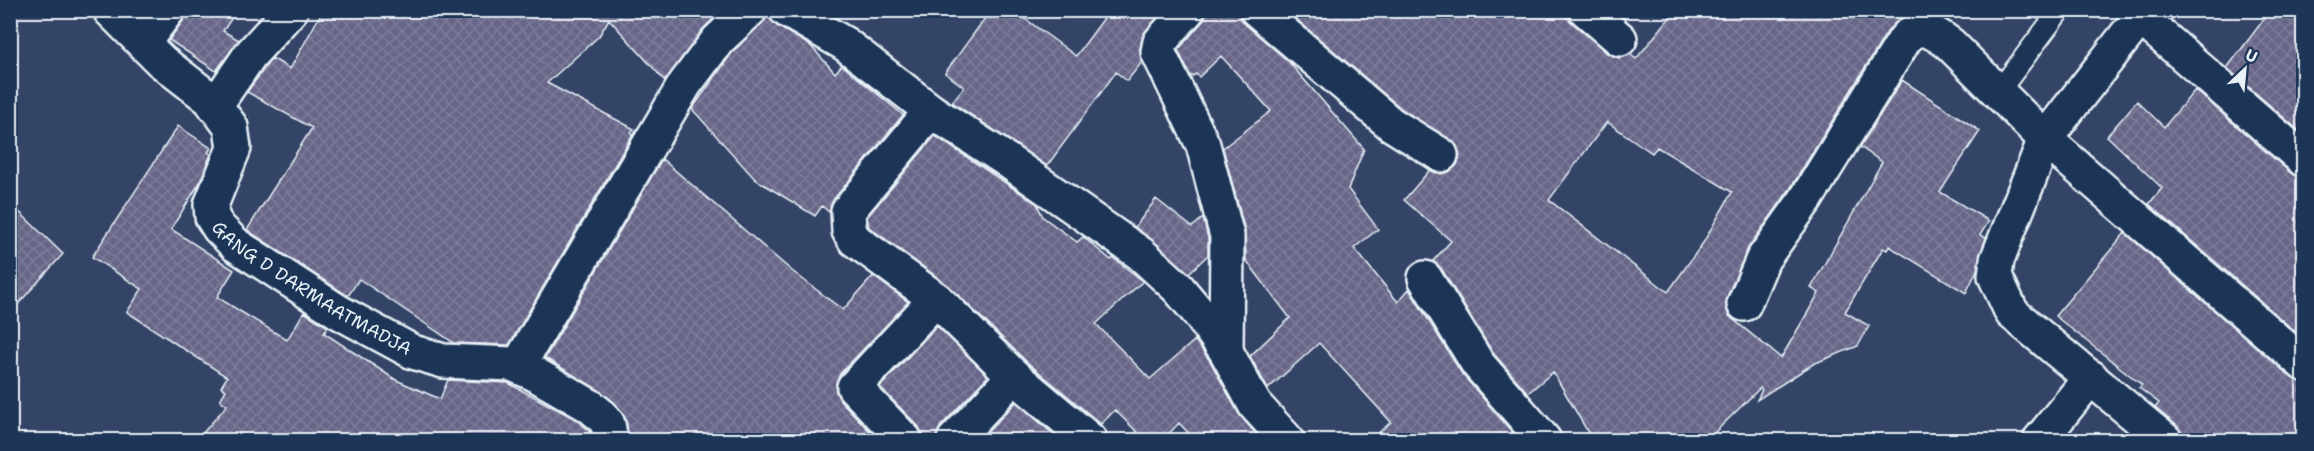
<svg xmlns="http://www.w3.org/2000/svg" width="2314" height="451" font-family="'Shantell Sans',sans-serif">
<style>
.building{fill:url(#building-cross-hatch);stroke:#e8f1f8;stroke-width:1.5;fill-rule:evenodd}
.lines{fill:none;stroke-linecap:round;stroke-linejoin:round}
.lane-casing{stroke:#e8f1f8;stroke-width:24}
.street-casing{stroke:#e8f1f8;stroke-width:38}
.lane{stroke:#1d3557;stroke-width:20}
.street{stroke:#1d3557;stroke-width:33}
.labels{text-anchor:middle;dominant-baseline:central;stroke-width:5;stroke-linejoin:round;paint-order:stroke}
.street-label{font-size:18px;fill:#e8f1f8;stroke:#1d3557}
</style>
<defs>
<pattern id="building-cross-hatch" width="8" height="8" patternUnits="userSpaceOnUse" patternTransform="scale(1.5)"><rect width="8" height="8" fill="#676688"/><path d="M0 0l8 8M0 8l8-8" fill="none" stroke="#7d7c9a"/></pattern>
</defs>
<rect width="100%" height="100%" fill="#346"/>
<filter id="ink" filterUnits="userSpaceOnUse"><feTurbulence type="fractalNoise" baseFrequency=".0167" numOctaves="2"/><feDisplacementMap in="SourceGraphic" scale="12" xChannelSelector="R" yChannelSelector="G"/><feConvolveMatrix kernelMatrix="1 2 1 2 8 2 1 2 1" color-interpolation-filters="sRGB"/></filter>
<g filter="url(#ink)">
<path class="building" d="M186,10H237L223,31L239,40L216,71L169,40L183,21Z
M323,10H715L718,14L703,29L665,81L609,19L599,36L547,83L634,129L631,132L633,134L509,345L454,343L359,279L348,296L247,230L312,128L247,92L272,58L290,69Z
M991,10H1013L1076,56L1110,10H1163L1142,38L1140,49L1142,62L1127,81L1116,72L1047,166L952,102L964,87L945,73Z
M1206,10H1239L1245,24L1288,61L1364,149L1348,189L1378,229L1354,248L1398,302L1409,289L1462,374L1520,441H1369L1391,422L1319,343L1268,389L1250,356L1290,318L1246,260L1245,231L1223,148L1271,111L1221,56L1199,77L1196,74L1191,77L1178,50L1202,22Z
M1305,10H1558L1608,54L1619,58L1630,54L1636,59L1676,10H1913L1889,29L1790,189L1748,248L1727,297L1726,307L1729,316L1781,358L1819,293L1811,288L1882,162L1860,147L1902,80L1980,131L1940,192L1989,221L1980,235L1986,238L1977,270L1966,293L1889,246L1887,250L1883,248L1845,312L1869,326L1858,346L1813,364L1757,400L1762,390L1760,388L1706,441H1593L1553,372L1528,393L1493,353L1441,268L1433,261L1451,241L1404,200L1430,170L1441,174L1449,172L1457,165L1460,156L1457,146L1402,109L1296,19ZM1607,122L1652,153L1657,147L1732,192L1703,243L1668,292L1549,200Z
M2271,10H2304V135L2227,68Z
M769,15L777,26L811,46L835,73L842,65L903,115L834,199L829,212L822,206L815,216L755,179L692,109L732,53Z
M2195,90L2292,174L2304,178V339L2149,204L2162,188L2107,136L2137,101L2164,127Z
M178,126L211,148L208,152L211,154L199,184L171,229L234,270L217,297L287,340L304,312L328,327L324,333L396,380L440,399L448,380L508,383L579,421L590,432L592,441H196L227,405L220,400L226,390L221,387L227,377L127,312L142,289L92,257Z
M935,136L1037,204L1043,217L1077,242L1083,237L1111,260L1113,258L1143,281L1096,324L1150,379L1195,340L1210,361L1239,414L1262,441H1196L1179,423L1162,441H1146L1115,410L1101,424L1027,362L949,286L869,227L867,217Z
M662,159L792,271L843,310L873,276L908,302L840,374L836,383V392L840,400L879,441H629L626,420L614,402L599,390L545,358Z
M1156,199L1192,227L1203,218L1208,238V255L1189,273L1135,227Z
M10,203L63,254L10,313Z
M2125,233L2292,378L2304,382V441H2183L2177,426L2155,408L2159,403L2139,388L2142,385L2055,316Z
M937,326L988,376L940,427L936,441H923L919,427L880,387Z
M1016,402L1061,441H979Z"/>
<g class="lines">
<defs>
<path id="lane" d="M1999,91L2060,10"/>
<g id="street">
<path id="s1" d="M110,10L161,61L210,99L231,127L234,148L211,205L212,217L219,228L236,245L339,312L413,352L443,361L512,364L533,373L590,406L602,416L608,424L611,440"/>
<path d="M786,10L845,44L931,111L1005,159L1141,254L1178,288L1198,312L1226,351L1255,405L1287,440"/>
<path d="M1188,10L1160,42L1158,52L1203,145L1227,236L1226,351"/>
<path d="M1257,10L1391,124L1441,155"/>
<path d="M1586,10L1620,39"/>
<path d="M2146,10L2045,139L1997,260L1995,276L2012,313L2165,440"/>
<path d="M2140,17L2304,160"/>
<path d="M143,43L168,10"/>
<path d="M215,106L250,55L291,10"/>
<path d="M931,111L848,211L849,231L855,240L936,299L1014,376L1090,440"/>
<path d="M1425,278L1478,364L1544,440"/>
<path d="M1744,304L1763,259L1806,199L1905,39C1920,21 1935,33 1950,44L2045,139L2304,364"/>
<path d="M518,366L685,84L718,40L750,10"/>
<path d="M905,440L854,387L936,299"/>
<path d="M954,440L1014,376"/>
<path d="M2040,440L2091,377"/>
</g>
</defs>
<use href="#lane" class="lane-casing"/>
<use href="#street" class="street-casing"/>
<use href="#lane" class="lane"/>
<use href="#street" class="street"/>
</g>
</g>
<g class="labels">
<g class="street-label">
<text stroke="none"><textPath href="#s1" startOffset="388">GANG D DARMAATMADJA</textPath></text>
</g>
</g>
<rect width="2314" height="451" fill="none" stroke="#1d3557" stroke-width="36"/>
<rect x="18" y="18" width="2278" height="415" fill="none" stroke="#e8f1f8" stroke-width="2" filter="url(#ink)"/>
<g transform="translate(2245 69) rotate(26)" stroke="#1d3557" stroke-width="4.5" paint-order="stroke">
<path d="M0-4.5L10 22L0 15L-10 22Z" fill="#e8f1f8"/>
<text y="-9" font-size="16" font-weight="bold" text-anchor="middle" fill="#e8f1f8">U</text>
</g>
</svg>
